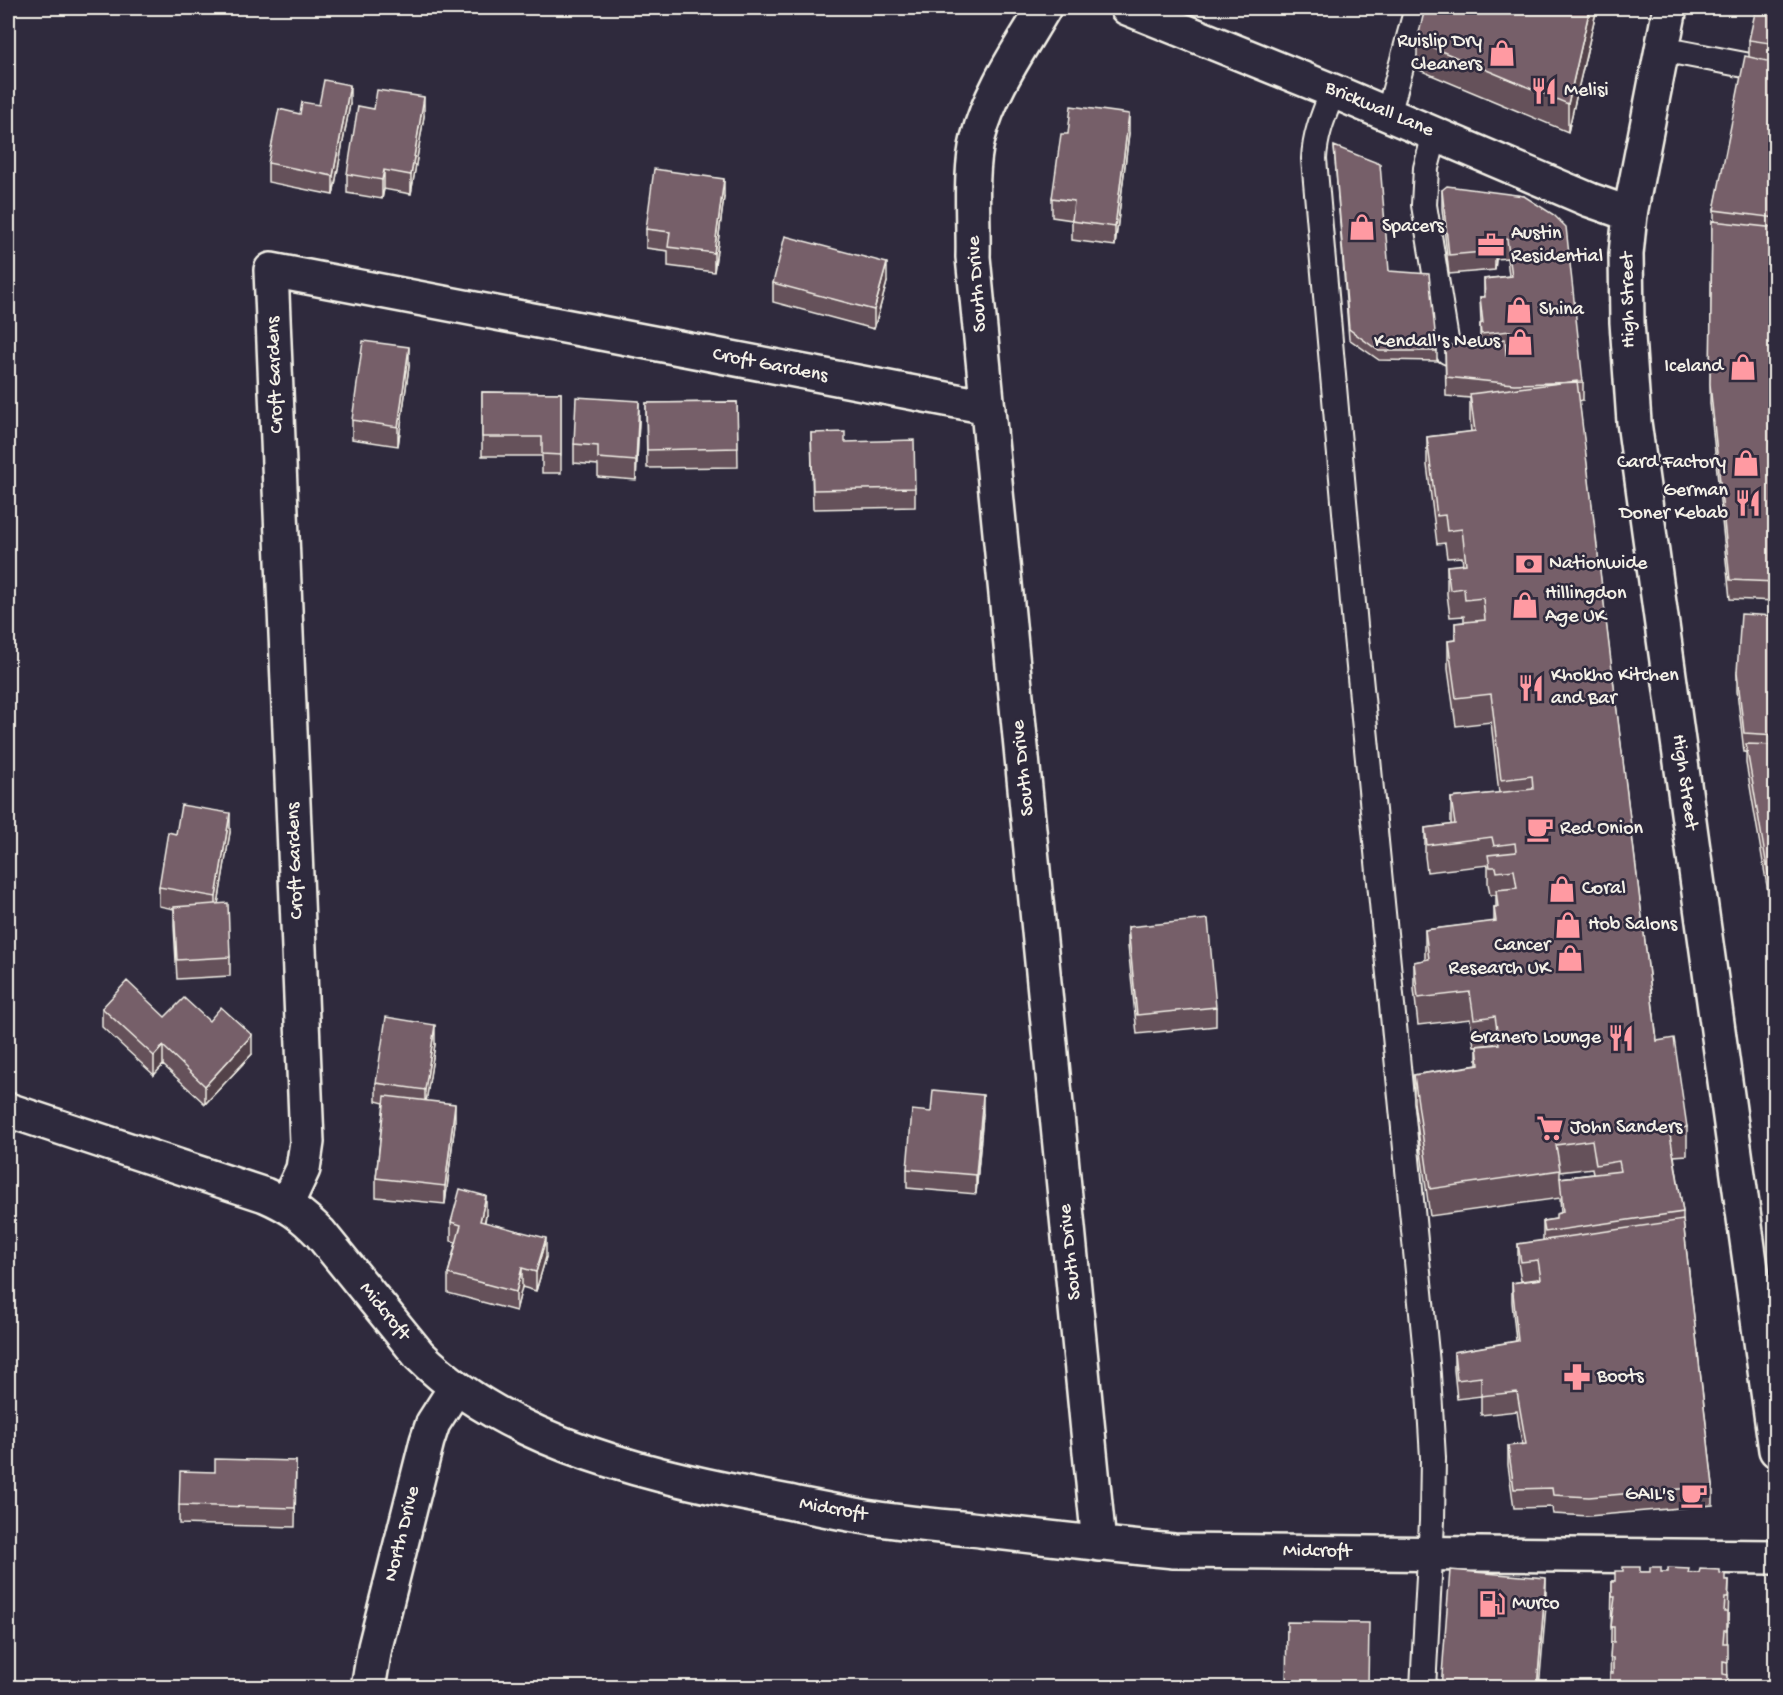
<svg xmlns="http://www.w3.org/2000/svg" width="1783" height="1695" font-family="'Gochi Hand',sans-serif">
<style>
.lines{fill:none;stroke-linecap:round;stroke-linejoin:round}
.lane-casing{stroke:#f4f1e8;stroke-width:28}
.street-casing{stroke:#f4f1e8;stroke-width:38}
.primary-casing{stroke:#f4f1e8;stroke-width:38}
.lane{stroke:#2f2a3d;stroke-width:24}
.street{stroke:#2f2a3d;stroke-width:33}
.primary{stroke:#2f2a3d;stroke-width:33}
.wall{fill:#65515a;stroke:#f4f1e8;stroke-width:1.5;fill-rule:evenodd}
.shaded-wall{fill:#53424a;stroke:#f4f1e8;stroke-width:1.5}
.building{fill:#765e69;stroke:#f4f1e8;stroke-width:1.5}
.labels{text-anchor:middle;dominant-baseline:central;stroke-width:5;stroke-linejoin:round;paint-order:stroke}
.poi-label{font-size:20px;fill:#f4f1e8;stroke:#2f2a3d;text-anchor:start}
.street-label{font-size:20px;fill:#f4f1e8;stroke:#2f2a3d}
</style>
<rect width="100%" height="100%" fill="#2f2a3d"/>
<filter id="ink" filterUnits="userSpaceOnUse"><feTurbulence type="fractalNoise" baseFrequency=".0167" numOctaves="2"/><feDisplacementMap in="SourceGraphic" scale="12" xChannelSelector="R" yChannelSelector="G"/><feConvolveMatrix kernelMatrix="1 2 1 2 8 2 1 2 1" color-interpolation-filters="sRGB"/></filter>
<g filter="url(#ink)">
<g class="lines">
<defs>
<path id="lane" d="M1661,49L1776,71
M1333,91C1324,114 1315,134 1314,159L1355,626L1428,1374L1433,1458L1432,1521L1423,1688
M1388,115L1417,8
M1435,134L1426,168L1424,205L1448,352"/>
<path id="street" d="M1044,8C1020,49 990,91 978,138C969,173 974,220 973,257L1099,1544
M1127,8L1333,91L1590,200L1630,214
M8,1110L265,1195C290,1206 301,1214 320,1233L419,1355C510,1446 660,1478 783,1501C813,1507 842,1513 872,1518C905,1523 938,1526 971,1529C1039,1537 1106,1545 1174,1551L1776,1557
M286,1205L303,1169L307,1142L271,270L988,407
M368,1688L375,1647L427,1441L433,1423L456,1387"/>
<path id="primary" d="M1670,8L1630,214L1626,254L1627,322L1634,422L1776,1450"/>
</defs>
<use href="#lane" class="lane-casing"/>
<use href="#street" class="street-casing"/>
<use href="#primary" class="primary-casing"/>
<use href="#lane" class="lane"/>
<use href="#street" class="street"/>
<use href="#primary" class="primary"/>
</g>
<path class="wall" d="M888,8H912L911,13Z
M1597,8L1568,132L1417,69V41Z
M1776,8V601L1730,599L1710,403L1712,221H1714V210L1749,57V40Z
M350,104L333,195L268,182V163L300,114L319,105Z
M424,116L411,194L384,189L382,199L347,193V174Z
M1129,133L1115,246L1072,240V220L1052,217V198L1068,134Z
M1334,146L1389,271L1437,351V361L1379,360L1349,339Z
M1442,190L1524,196L1583,382V400L1579,401L1657,1041L1687,1127V1155L1674,1156L1683,1212V1220L1713,1486V1505L1589,1516L1553,1514L1552,1507L1514,1508L1508,1465V1446L1522,1444L1517,1411L1481,1415V1396L1457,1399L1454,1370V1352L1516,1341L1512,1302V1283L1538,1279L1521,1281L1518,1263V1244L1543,1241V1221L1556,1219L1561,1213L1560,1198L1430,1216L1414,1102V1075L1477,1065V1046L1495,1044L1474,1046L1470,1019L1418,1025L1414,989V962L1425,960V930L1494,922V907H1496V895H1490L1488,883V865L1427,872L1425,856V828L1451,825V798L1499,793L1491,722L1456,726L1448,669V641L1455,640V623L1464,622V616L1450,617L1447,594V566L1463,565L1462,557L1447,558L1445,543L1437,544L1427,465V437L1471,432L1470,422V398L1446,396L1445,346L1480,342V324L1481,323L1480,297H1484V279L1509,276L1507,258L1496,259L1495,270L1449,274L1442,209ZM1506,350H1510L1511,354L1506,355ZM1592,1168L1593,1174L1560,1178V1172Z
M724,197L714,272L668,266V251L646,248V229Z
M887,282L874,329L773,302V283Z
M409,366L398,446L352,439V420Z
M482,392L561,393V473H542V456H482Z
M737,402L738,467L647,468L646,403Z
M639,420L636,480L598,477V465L574,463V444Z
M811,433L845,442L915,488V507L813,509Z
M1776,616V945L1767,886L1746,763V752H1744L1737,691V672Z
M230,832L218,904L230,957V976L177,979L174,926V909L159,906V887L176,834Z
M1128,927L1216,1007V1026L1137,1034L1128,946Z
M102,1008L165,1017L209,1021L252,1054L205,1104L163,1065L154,1075L102,1027Z
M435,1044L426,1101L455,1123L445,1204L376,1197V1178L384,1103L376,1101V1083Z
M931,1112L983,1114L976,1194L907,1188V1169Z
M486,1215L485,1222L546,1257L536,1291L522,1287L516,1311L448,1293V1274L456,1242L451,1241V1222Z
M296,1461L295,1527L179,1524V1505L215,1472Z
M1640,1572L1720,1573L1725,1581H1729L1728,1626H1727L1728,1688H1610L1612,1581H1615Z"/>
<path class="shaded-wall" d="M1590,8H1597L1568,132V104Z
M350,85V104L333,195V176Z
M424,97V116L411,194V175Z
M1129,114V133L1115,246V227Z
M384,170V189L382,199V180Z
M724,179V197L714,272V253Z
M1496,240V259L1495,270V251Z
M887,263V282L874,329V310Z
M409,347V366L398,446V427Z
M639,401V420L636,480V461Z
M230,813V832L216,916V897Z
M435,1025V1044L425,1109V1090Z
M252,1035V1054L205,1104V1086Z
M163,1046V1065L154,1075V1056Z
M983,1095V1114L976,1194V1175Z
M455,1104V1123L445,1204V1186Z
M486,1196V1215L480,1240V1221Z
M546,1238V1257L536,1291V1272Z
M522,1268V1287L516,1311V1292Z
M1546,1578V1606L1539,1688H1537Z"/>
<path class="building" d="M1425,8H1590L1568,104L1417,41Z
M1756,8H1776V44L1749,40Z
M1745,56L1776,63V218L1714,210Z
M324,80L350,85L333,176L268,163L279,109L300,114L302,102L319,105Z
M377,90L424,97L411,175L384,170L382,180L347,174L358,106L374,109Z
M1071,106L1129,114L1115,227L1072,221L1074,201L1052,198L1061,134H1068Z
M1334,146L1380,164L1389,271L1429,274L1437,351H1379L1349,329Z
M654,169L724,179L714,253L668,247L670,232L646,229Z
M1447,186L1524,196L1554,215L1566,227L1583,382L1514,384L1446,377L1445,346L1505,339L1506,355L1513,354L1510,331L1481,334L1480,324L1483,323L1480,297H1485L1484,279L1512,276L1507,239L1496,240L1495,251L1449,255L1442,190Z
M1712,221L1776,228V582L1730,580L1710,384Z
M785,236L887,263L874,310L773,283Z
M363,341L409,347L398,427L352,420Z
M1577,381L1657,1041L1674,1038L1687,1127L1669,1129L1683,1212L1545,1232L1543,1221L1556,1219V1214L1563,1212L1560,1178L1621,1171L1619,1161L1596,1165L1592,1140L1556,1145L1560,1170L1430,1189L1414,1075L1479,1065L1477,1046L1499,1044L1495,1016L1474,1019L1470,992L1418,998L1414,962L1429,959L1425,930L1496,921L1494,907H1498L1496,890L1517,888L1514,870L1497,872L1496,867H1490L1488,855L1516,852L1515,843L1494,846L1492,837L1427,845L1425,828L1455,824L1451,798L1533,789L1532,776L1501,780L1491,694L1456,698L1448,641L1456,640L1455,623L1485,620L1483,598L1465,600L1464,588L1450,590L1447,566L1466,564L1462,529L1447,531L1445,515L1437,516L1427,437L1475,431L1470,394Z
M482,392L561,393V455L542,454V437H482Z
M576,397L639,401L636,461L598,458V446L574,444Z
M737,402L738,448L647,450L646,403Z
M845,432V442L914,440L915,488L813,490L811,433Z
M1741,614L1776,616V735L1744,733L1737,672Z
M1746,744L1776,745V926L1767,867Z
M181,805L230,813L216,897L159,887L168,832L176,834Z
M228,903L230,957L177,960L174,907Z
M1208,919L1216,1007L1137,1015L1128,927Z
M127,981L165,1017L184,998L209,1021L221,1007L252,1035L205,1086L163,1046L154,1056L102,1008Z
M386,1017L435,1025L425,1090L376,1083Z
M933,1090L983,1095L976,1175L907,1169L912,1110L931,1112Z
M385,1096L455,1104L445,1186L376,1178Z
M460,1189L486,1196L480,1221L546,1238L536,1272L522,1268L516,1292L448,1274L461,1225L451,1222Z
M1683,1220L1713,1486L1589,1497L1553,1495L1552,1488L1514,1489L1508,1446L1526,1444L1517,1392L1481,1396V1377L1457,1380L1454,1352L1518,1341L1512,1283L1541,1279L1538,1260L1521,1262L1518,1244Z
M215,1459L296,1461L295,1508L179,1505L180,1471L215,1472Z
M1623,1567H1640V1572H1650V1567H1661V1572H1668V1568L1689,1569L1688,1573H1699L1700,1569L1720,1570V1573L1725,1574V1581H1729L1728,1598H1725L1724,1612H1727V1630H1724L1723,1643H1728V1662L1723,1661V1674L1728,1675L1727,1688H1610V1673H1613V1658H1610L1611,1642H1614V1627H1611L1615,1597H1612V1581H1615V1571H1623Z
M1450,1570L1546,1578L1537,1688H1441Z
M1287,1622L1369,1623L1368,1688H1286Z"/>
</g>
<defs>
<symbol id="shop-bare" viewBox="-9 -9 18 18"><path d="M-5-2.5h2.3a2.7 3.5 0 0 1 5.4 0H5L5.5 6h-11ZM-1.5-2.5h3a1.5 2.3 0 0 0-3 0Z" fill="#ff9aa2" stroke="#2f2a3d" stroke-width="2.5" paint-order="stroke"/></symbol>
<symbol id="restaurant-bare" viewBox="-9 -9 18 18"><path d="M-5-6h1v4h1v-4h1v4h1v-4h1v5L-1.5 .5V6h-2V.5L-5-1ZM5-6V6H3V1.5H1.5Q1.5-4 5-6Z" fill="#ff9aa2" stroke="#2f2a3d" stroke-width="2.5" paint-order="stroke"/></symbol>
<symbol id="office-bare" viewBox="-9 -9 18 18"><path d="M-6-3h4V-5.5h4V-3h4V5H-6ZM-1-4.5V-3h2v-1.5ZM-6 0V1H6V0Z" fill="#ff9aa2" stroke="#2f2a3d" stroke-width="2.5" paint-order="stroke"/></symbol>
<symbol id="bank-bare" viewBox="-9 -9 18 18"><path d="M-6-4H6V4H-6ZM0-2.3a2.3 2.3 0 1 0 0 4.6a2.3 2.3 0 1 0 0-4.6Z" fill="#ff9aa2" stroke="#2f2a3d" stroke-width="2.5" paint-order="stroke"/></symbol>
<symbol id="cafe-bare" viewBox="-9 -9 18 18"><path d="M-5.5-4.5H6V0H3Q3 3.5 0 3.5H-2.5Q-5.5 3.5-5.5 0ZM3-3.2v2h1.7v-2ZM-6 4.5H4V6H-6Z" fill="#ff9aa2" stroke="#2f2a3d" stroke-width="2.5" paint-order="stroke"/></symbol>
<symbol id="supermarket-bare" viewBox="-9 -9 18 18"><path d="M-6-5.5h2.5l.6 2H6L4.5 2H-2.5L-4.4-4H-6ZM-1.5 3.2a1.3 1.3 0 1 0 .1 0ZM3 3.2a1.3 1.3 0 1 0 .1 0Z" fill="#ff9aa2" stroke="#2f2a3d" stroke-width="2.5" paint-order="stroke"/></symbol>
<symbol id="pharmacy-bare" viewBox="-9 -9 18 18"><path d="M-2-6h4v4h4v4h-4v4h-4v-4h-4v-4h4Z" fill="#ff9aa2" stroke="#2f2a3d" stroke-width="2.5" paint-order="stroke"/></symbol>
<symbol id="fuel-bare" viewBox="-9 -9 18 18"><path d="M-5.5-6h7V0h2V4h1.3V-2.5L3-4.5l.8-.8L6-3V5H2.5V1h-1V6h-7ZM-4.2-4.7v3.2H.2V-4.7Z" fill="#ff9aa2" stroke="#2f2a3d" stroke-width="2.5" paint-order="stroke"/></symbol>
</defs>
<g fill-rule="evenodd">
<use href="#shop-bare" x="1483" y="34" width="38" height="38"/>
<use href="#restaurant-bare" x="1525" y="72" width="38" height="38"/>
<use href="#shop-bare" x="1343" y="208" width="38" height="38"/>
<use href="#office-bare" x="1472" y="226" width="38" height="38"/>
<use href="#shop-bare" x="1500" y="291" width="38" height="38"/>
<use href="#shop-bare" x="1501" y="323" width="38" height="38"/>
<use href="#shop-bare" x="1724" y="348" width="38" height="38"/>
<use href="#shop-bare" x="1727" y="444" width="38" height="38"/>
<use href="#restaurant-bare" x="1729" y="484" width="38" height="38"/>
<use href="#bank-bare" x="1510" y="545" width="38" height="38"/>
<use href="#shop-bare" x="1506" y="586" width="38" height="38"/>
<use href="#restaurant-bare" x="1512" y="669" width="38" height="38"/>
<use href="#cafe-bare" x="1521" y="810" width="38" height="38"/>
<use href="#shop-bare" x="1543" y="870" width="38" height="38"/>
<use href="#shop-bare" x="1549" y="906" width="38" height="38"/>
<use href="#shop-bare" x="1551" y="939" width="38" height="38"/>
<use href="#restaurant-bare" x="1602" y="1019" width="38" height="38"/>
<use href="#supermarket-bare" x="1531" y="1109" width="38" height="38"/>
<use href="#pharmacy-bare" x="1558" y="1358" width="38" height="38"/>
<use href="#cafe-bare" x="1675" y="1476" width="38" height="38"/>
<use href="#fuel-bare" x="1473" y="1585" width="38" height="38"/>
</g>
<g class="labels">
<g class="poi-label">
<text x="1482" y="42" text-anchor="end">Ruislip Dry<tspan x="1482" dy="23">Cleaners</tspan></text>
<text x="1564" y="91">Melisi</text>
<text x="1382" y="227">Spacers</text>
<text x="1511" y="234">Austin<tspan x="1511" dy="23">Residential</tspan></text>
<text x="1539" y="310">Shina</text>
<text x="1500" y="342" text-anchor="end">Kendall's News</text>
<text x="1723" y="367" text-anchor="end">Iceland</text>
<text x="1726" y="463" text-anchor="end">Card Factory</text>
<text x="1728" y="491" text-anchor="end">German<tspan x="1728" dy="23">Doner Kebab</tspan></text>
<text x="1549" y="564">Nationwide</text>
<text x="1545" y="594">Hillingdon<tspan x="1545" dy="23">Age UK</tspan></text>
<text x="1551" y="676">Khokho Kitchen<tspan x="1551" dy="23">and Bar</tspan></text>
<text x="1560" y="829">Red Onion</text>
<text x="1582" y="889">Coral</text>
<text x="1588" y="925">Hob Salons</text>
<text x="1550" y="946" text-anchor="end">Cancer<tspan x="1550" dy="23">Research UK</tspan></text>
<text x="1601" y="1038" text-anchor="end">Granero Lounge</text>
<text x="1570" y="1128">John Sanders</text>
<text x="1597" y="1377">Boots</text>
<text x="1674" y="1495" text-anchor="end">GAIL's</text>
<text x="1512" y="1604">Murco</text>
</g>
<g class="street-label">
<text transform="translate(1379 110) rotate(23)">Brickwall Lane</text>
<text transform="translate(978 284) rotate(-94)">South Drive</text>
<text transform="translate(1629 300) rotate(-91)">High Street</text>
<text transform="translate(770 366) rotate(11)">Croft Gardens</text>
<text transform="translate(276 375) rotate(-92)">Croft Gardens</text>
<text transform="translate(1024 768) rotate(-96)">South Drive</text>
<text transform="translate(1684 782) rotate(82)">High Street</text>
<text transform="translate(296 861) rotate(-92)">Croft Gardens</text>
<text transform="translate(1071 1252) rotate(-96)">South Drive</text>
<text transform="translate(384 1312) rotate(51)">Midcroft</text>
<text transform="translate(833 1510) rotate(10)">Midcroft</text>
<text transform="translate(403 1534) rotate(-76)">North Drive</text>
<text transform="translate(1317 1552) rotate(1)">Midcroft</text>
</g>
</g>
<rect width="1783" height="1695" fill="none" stroke="#2f2a3d" stroke-width="30"/>
<rect x="15" y="15" width="1753" height="1665" fill="none" stroke="#f4f1e8" stroke-width="2" filter="url(#ink)"/>
</svg>
